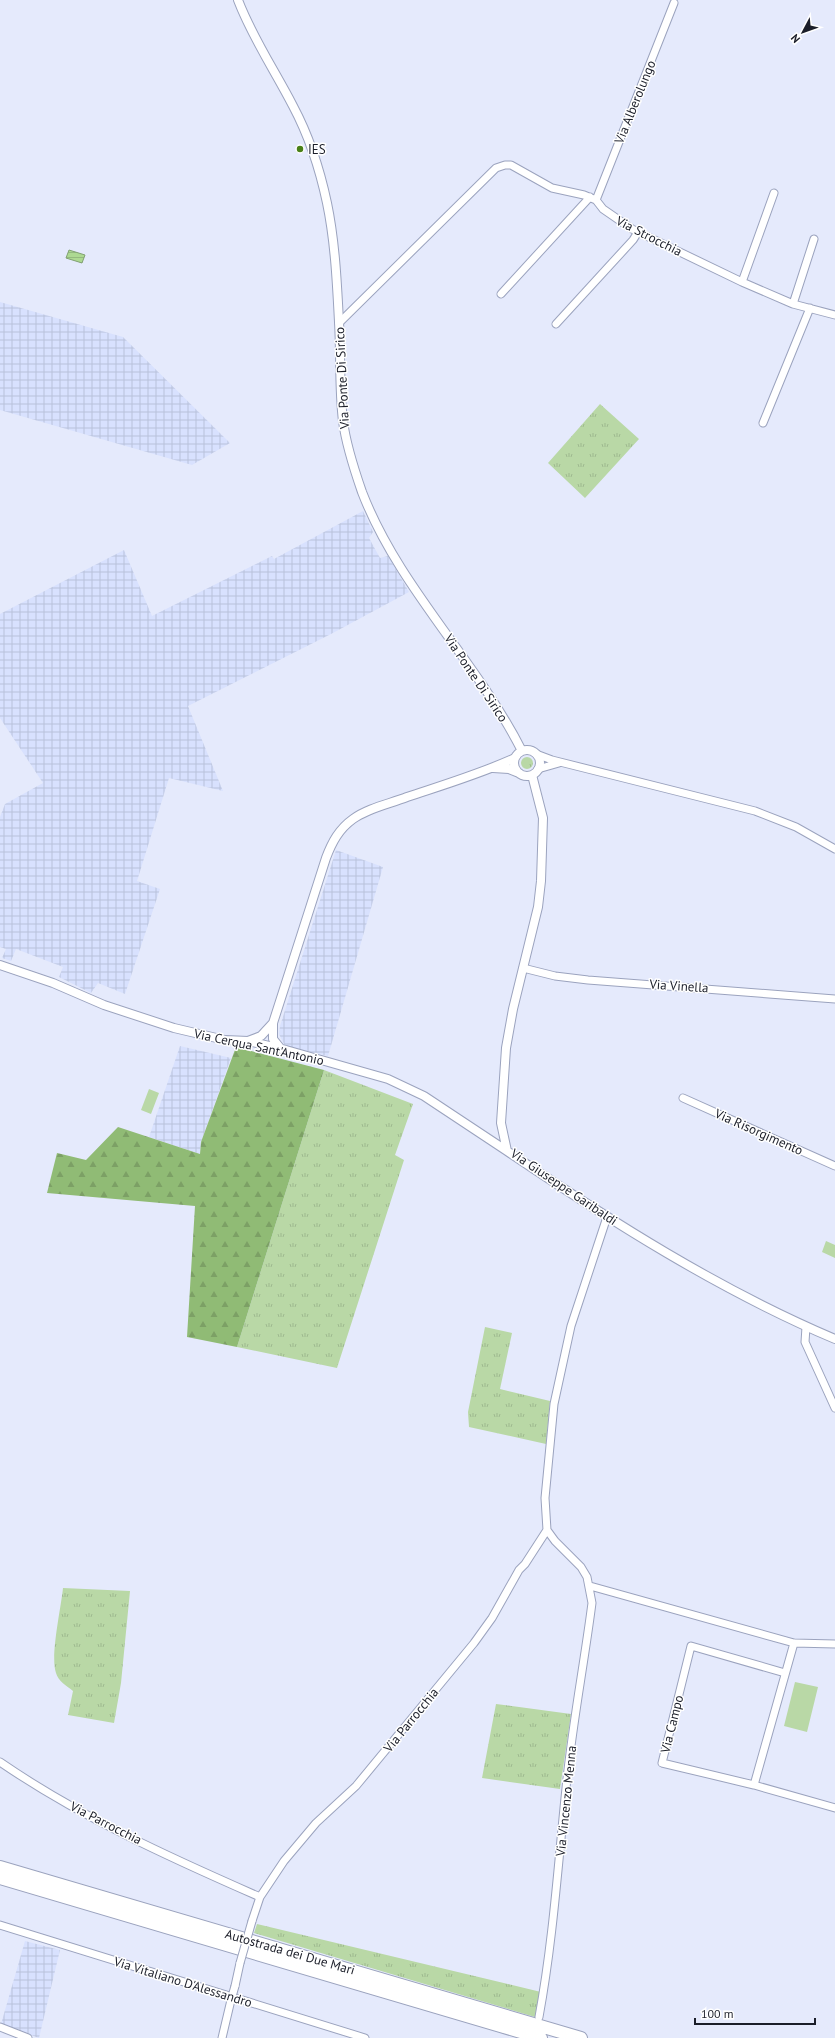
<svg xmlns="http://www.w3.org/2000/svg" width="835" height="2038" font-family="'PT Sans',sans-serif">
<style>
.industrial{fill:url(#industrial-grid)}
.grass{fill:url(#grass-tufts)}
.forest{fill:url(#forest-firs)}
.pitch{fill:#b9d8a6}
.water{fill:url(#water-rules);stroke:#81a172}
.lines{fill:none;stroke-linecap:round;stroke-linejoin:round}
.minor-casing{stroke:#9ba3be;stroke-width:9}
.tertiary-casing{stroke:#9ba3be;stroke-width:10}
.motorway-casing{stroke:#9ba3be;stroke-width:14}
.minor{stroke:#fff;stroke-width:7}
.tertiary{stroke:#fff;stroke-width:8}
.motorway{stroke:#fff;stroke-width:12}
.minor-bridge-casing{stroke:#9ba3be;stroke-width:9;stroke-linecap:butt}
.minor-bridge{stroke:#fff;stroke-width:7}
.poi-dot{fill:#498017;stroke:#fff;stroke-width:1.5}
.labels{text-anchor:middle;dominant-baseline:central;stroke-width:3;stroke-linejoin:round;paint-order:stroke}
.street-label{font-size:13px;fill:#1b1e29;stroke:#fff}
.poi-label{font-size:13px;fill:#1b1e29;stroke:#fff;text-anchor:start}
</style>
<defs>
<pattern id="industrial-grid" width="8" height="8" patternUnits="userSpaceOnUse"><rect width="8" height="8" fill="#d8e1fe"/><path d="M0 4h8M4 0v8" fill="none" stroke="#b9c1da"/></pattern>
<pattern id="grass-tufts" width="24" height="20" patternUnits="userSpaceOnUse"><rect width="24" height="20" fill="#b9d8a6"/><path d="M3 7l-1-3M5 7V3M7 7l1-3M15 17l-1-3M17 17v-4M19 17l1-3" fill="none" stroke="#9eb98f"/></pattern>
<pattern id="forest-firs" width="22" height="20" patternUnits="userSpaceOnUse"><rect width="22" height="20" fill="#90bb75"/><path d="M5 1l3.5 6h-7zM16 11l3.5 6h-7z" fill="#7ca065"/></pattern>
<pattern id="water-rules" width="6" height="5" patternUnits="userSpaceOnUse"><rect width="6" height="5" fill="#add992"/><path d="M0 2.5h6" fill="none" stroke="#94ba7e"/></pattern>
</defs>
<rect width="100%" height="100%" fill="#e5eafc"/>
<path class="industrial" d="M0,302L123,337L230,443L192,465L0,410Z
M363,511L373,532L369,538L380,558L388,556L409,592L331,634L188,706L223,791L169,778L137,881L160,889L125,994L98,983L91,993L59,977L63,967L16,949L11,961L2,958L6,949L0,947V817L5,804L43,783L0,718V614L124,550L152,616L272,556L274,559Z
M336,850L383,867L328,1056L285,1046L279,1034L280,1026Z
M180,1046L231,1058L201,1142L200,1154L149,1137Z
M25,1941L60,1950L39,2038L1,2024Z"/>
<path class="grass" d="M600,404L639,439L585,498L548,463Z
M521 763a6 6 0 1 1 12 0a6 6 0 1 1-12 0Z
M324,1070L413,1104L395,1155L404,1160L337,1368L237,1347Z
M485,1327L512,1333L500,1389L550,1401L546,1444L469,1427L468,1412Z
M63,1588L130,1591L121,1683L114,1723L68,1715L73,1691C67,1686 58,1681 56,1673C50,1657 61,1608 63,1588Z
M496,1704L571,1714L560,1789L482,1778Z
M257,1924L541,1992L535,2017L254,1933Z"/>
<path class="forest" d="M236,1047L324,1070L237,1347L187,1337L195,1206L47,1193L57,1153L86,1160L118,1127L200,1154L201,1142Z"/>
<path class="pitch" d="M149,1089L159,1093L151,1114L141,1110Z
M826,1241L835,1245V1258L822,1252Z
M795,1682L818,1687L807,1732L784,1726Z"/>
<path class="water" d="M69,250L85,255L82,263L66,258Z"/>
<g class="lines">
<defs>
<path id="minor" d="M596,200L674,3
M742,282L774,193
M501,294L590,197
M793,304L814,239
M339,323L496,168L505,165H511L552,188L584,195L596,200L603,209L632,229L742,282L793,304L835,315
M556,324L633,240L638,232
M763,423L810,308
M536,754L552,760L755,811L796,827L835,849
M538,769L559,763
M523,968L555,976L588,980L835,999
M683,1098L835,1166
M806,1327L805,1342L835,1408
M590,1586L794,1643L835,1644
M785,1673L691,1646L662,1763L754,1785L835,1808
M0,1762C80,1817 171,1858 260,1897
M754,1785L794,1643
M252,1921L260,1897L284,1861L316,1823L356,1786L474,1643L492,1618L519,1570L525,1564L547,1530
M0,1925L365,2038
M235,1986L240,1963
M539,2017C553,1941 558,1865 566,1788C572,1726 584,1665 592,1603L587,1577L581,1567L555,1541L547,1530L545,1498L554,1404L571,1326L607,1217
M0,2027L28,2038
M222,2038L231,2000"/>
<path id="tertiary" d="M238,0C252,37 275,71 293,106C309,136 320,170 327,203C335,241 337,283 339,322C341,355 339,388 343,421C346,445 354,469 362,492C399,588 476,660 522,751
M514 763a13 13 0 1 1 26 0a13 13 0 1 1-26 0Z
M493,768L509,769L519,773
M532,775L543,818L541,881L538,907L513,1009L506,1048L501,1123L507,1151C611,1221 719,1290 835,1339
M0,965L53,983L104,1005L174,1028L225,1040L248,1041L286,1050L388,1079L424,1096L507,1151
M248,1041L261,1036L273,1023
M281,1049L273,1039V1023L326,858C332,842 339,829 353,819C368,808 389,804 407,797C443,785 480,774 515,758"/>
<path id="motorway" d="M0,1867L581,2038
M0,1878L541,2038"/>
</defs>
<use href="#minor" class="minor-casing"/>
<use href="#tertiary" class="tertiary-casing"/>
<use href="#motorway" class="motorway-casing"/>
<use href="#minor" class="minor"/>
<use href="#tertiary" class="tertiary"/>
<use href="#motorway" class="motorway"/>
<defs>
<path id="minor-bridge" d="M240,1963L252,1921
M231,2000L235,1986"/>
</defs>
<use href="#minor-bridge" class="minor-bridge-casing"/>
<use href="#minor-bridge" class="minor-bridge"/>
</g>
<circle class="poi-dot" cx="300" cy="149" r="4"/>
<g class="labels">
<g class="street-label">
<text transform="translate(635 102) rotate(-68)">Via Alberolungo</text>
<text transform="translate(649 236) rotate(27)">Via Strocchia</text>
<text transform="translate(342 378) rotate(-93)">Via Ponte Di Sirico</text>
<text transform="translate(476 678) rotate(56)">Via Ponte Di Sirico</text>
<text transform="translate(679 986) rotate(4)">Via Vinella</text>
<text transform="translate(259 1047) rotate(12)">Via Cerqua Sant'Antonio</text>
<text transform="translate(759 1132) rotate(24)">Via Risorgimento</text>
<text transform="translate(564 1187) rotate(34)">Via Giuseppe Garibaldi</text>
<text transform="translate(411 1720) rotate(-51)">Via Parrocchia</text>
<text transform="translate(672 1724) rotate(-76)">Via Campo</text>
<text transform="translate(566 1801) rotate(-84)">Via Vincenzo Menna</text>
<text transform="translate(106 1823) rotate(27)">Via Parrocchia</text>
<text transform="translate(290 1952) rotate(16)">Autostrada dei Due Mari</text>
<text transform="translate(183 1982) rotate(17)">Via Vitaliano D'Alessandro</text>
</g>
<g class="poi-label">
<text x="308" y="149">IES</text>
</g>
</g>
<g transform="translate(803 32) rotate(229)" stroke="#ffffff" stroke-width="3" paint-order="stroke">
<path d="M0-3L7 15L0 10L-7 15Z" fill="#1b1e29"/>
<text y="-6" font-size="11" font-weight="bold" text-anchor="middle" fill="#1b1e29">N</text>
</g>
<path d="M695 2018v6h120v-6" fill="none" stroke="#1b1e29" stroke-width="2"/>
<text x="701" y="2018" font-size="12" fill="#1b1e29" stroke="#ffffff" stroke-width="3" paint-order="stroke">100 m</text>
</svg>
